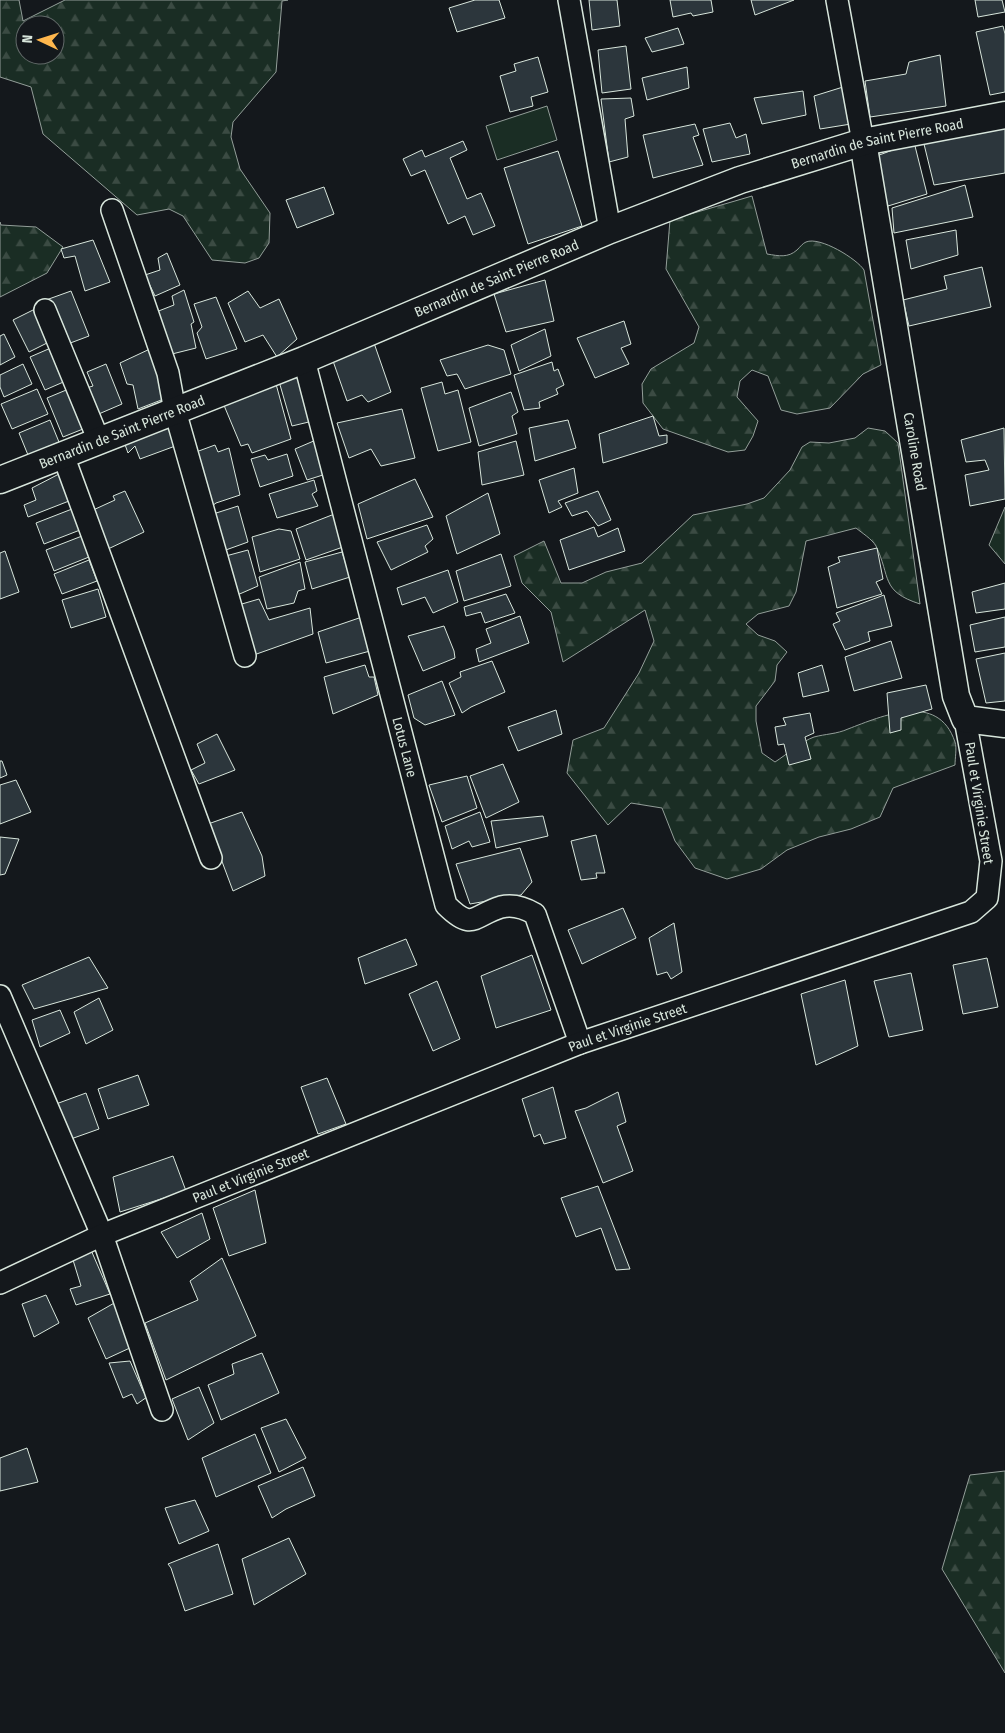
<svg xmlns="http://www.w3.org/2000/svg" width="1005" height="1733" font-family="'Fira Sans Condensed',sans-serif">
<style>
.green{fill:#1a2d24;stroke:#939e99}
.forest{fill:url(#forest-firs);stroke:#939e99;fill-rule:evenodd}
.building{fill:#2c363c;stroke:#d8e6dc}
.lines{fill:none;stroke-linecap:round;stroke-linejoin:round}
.minor-casing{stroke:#d8e6dc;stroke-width:24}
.major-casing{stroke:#d8e6dc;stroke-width:29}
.minor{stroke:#14181c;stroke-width:21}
.major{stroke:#14181c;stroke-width:26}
.labels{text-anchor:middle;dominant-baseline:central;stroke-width:4;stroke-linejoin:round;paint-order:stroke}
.street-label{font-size:14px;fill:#d8e6dc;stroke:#14181c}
</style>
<defs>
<pattern id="forest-firs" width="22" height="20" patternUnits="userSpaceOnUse" patternTransform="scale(1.25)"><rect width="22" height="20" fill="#1a2d24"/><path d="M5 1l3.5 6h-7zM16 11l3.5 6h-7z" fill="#3b4b43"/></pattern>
</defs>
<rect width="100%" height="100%" fill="#14181c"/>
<path class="green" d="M547,106L557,140L497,160L486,126Z"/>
<path class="forest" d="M0,0H19L23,21L65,0H288L282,1L276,72L233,122L231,137L240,169L270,213L269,243L259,258L245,263L212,260L183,216L169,209L137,215L43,134L31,87L0,77ZM25,25H55V55H25Z
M752,196L767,254C779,256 788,258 797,250C800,247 803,243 806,242C820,236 857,259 864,270L881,365L863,374L830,408L797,414L781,410L768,376L752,370L740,381L737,397L758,421L753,436L745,450L728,452L663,429L643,403L642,384L651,369L694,343L699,327L666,269L670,220Z
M0,222L1,225L36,227L63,247L47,273L0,297Z
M868,428L885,431L898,443L920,604C880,591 891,577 876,546C872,539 862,533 856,528L806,541L796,592L789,606L758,614L746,624L758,635L775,641L787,652L777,665L775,681L756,706V721L762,753L775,762C786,755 802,741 814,737C825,734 837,734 848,729C882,716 938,691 955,742C957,748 955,758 955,765L893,788L880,817L851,829L819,837L787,850L761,869L727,879L695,868L675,841L662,808L631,803L608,825L567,773L573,740L604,728L639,673L654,641L645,610L563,662L551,612L522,583L514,556L544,541L561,583H582L606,572L642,563L693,515L747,504L764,498L790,470L802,447L810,442L829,443L855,438Z
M1005,507V564L989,545Z
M1005,1471V1673L942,1569L970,1475Z"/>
<path class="building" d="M475,0H499L505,18L457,32L449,8Z
M589,0H617L620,26L592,30Z
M670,0H711L713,12L693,16L691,13L673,17Z
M751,0H794L755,15Z
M975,0H1002L1005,12L978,17Z
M1003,26L1005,34V92L990,95L976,32Z
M678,28L684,44L652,52L645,38Z
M626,46L631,89L602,93L598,50Z
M940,55L946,106L870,117L865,81L906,74L909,62Z
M538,57L548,92L531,97L533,106L510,112L500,76L516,71L514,64Z
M687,67L689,88L647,100L642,78Z
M843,87L851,124L820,129L814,96Z
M803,91L806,115L762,124L754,98Z
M631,98L634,116L625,119L628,157L609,162L601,99Z
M730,123L736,138L746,134L750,154L712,162L703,129Z
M1005,123V173L934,185L923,140Z
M695,124L699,135L693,137L703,165L653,178L643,135Z
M463,141L467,150L450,158L467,199L481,193L495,226L473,235L465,216L448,224L425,170L411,176L403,159L422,150L425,157Z
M914,142L927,194L888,206L874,157Z
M558,151L582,226L528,244L504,168Z
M965,185L973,217L894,233L892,208Z
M324,187L334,214L297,228L286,200Z
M956,230L958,255L911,269L906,240Z
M93,240L110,282L85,291L75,256L64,258L61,249Z
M167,253L180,285L155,296L145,275L160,270L158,258Z
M982,267L991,307L909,326L903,300L947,289L944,276Z
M545,280L554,321L506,332L494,294Z
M184,290L194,322L191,324L196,348L172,354L156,312L174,305L172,296Z
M71,291L89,336L65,345L46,300Z
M248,291L260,308L279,299L297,339L277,357L263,335L245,342L228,303Z
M216,297L237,349L206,359L197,333L202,327L194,304Z
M35,309L51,341L29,352L13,320Z
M624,321L631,344L621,348L629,364L595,378L577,338Z
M545,329L551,356L519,371L511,345Z
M4,334L15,357L0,365V336Z
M374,343L391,392L368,402L362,395L347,401L333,361Z
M488,345L504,350L511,374L465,389L457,374L447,376L440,360Z
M53,347L68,380L45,390L30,357Z
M152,348L169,397L138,409L133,385L127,384L120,363Z
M552,362L554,371L558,369L564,385L556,389L558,394L539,402L540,408L524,410L514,375Z
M23,364L32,384L4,397L0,387V375Z
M106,364L122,404L94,416L83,389L93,386L87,372Z
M300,371L313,421L292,426L278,378Z
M442,382L445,394L458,390L471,442L438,451L421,388Z
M276,384L291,439L252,453L248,444L241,446L223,403Z
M71,388L83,429L63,437L47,398Z
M37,389L48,414L12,429L1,404Z
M511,392L518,412L512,416L517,434L479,446L469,408Z
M402,409L415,458L381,466L371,449L349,458L337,423Z
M653,416L659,436L667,435V443L603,463L599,434Z
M50,420L59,442L28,455L19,433Z
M568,420L576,448L535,461L529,428Z
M171,423L178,445L140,459L135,446L128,453L123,439Z
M1004,428L1005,499L970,506L965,475L989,470L985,460L966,462L961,440Z
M316,440L326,474L307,480L295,449Z
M516,441L524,475L482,485L478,452Z
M215,445L218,452L229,448L240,495L216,503L212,506L196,452Z
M287,454L293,476L260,487L251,459L265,455L268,460Z
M574,468L578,493L558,501L562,507L549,513L539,480Z
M59,474L69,501L28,517L24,505L36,500L32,488Z
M415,479L433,517L367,539L358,504Z
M314,480L317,491L312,494L318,506L277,518L269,494Z
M125,491L144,532L108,549L91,511L115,500L113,496Z
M598,491L611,520L598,526L587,511L572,516L565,503Z
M488,493L500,534L457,554L446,516Z
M238,506L248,542L223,551L210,515Z
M72,509L80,530L44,544L36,523Z
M337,513L343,547L306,560L296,529Z
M427,525L433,539L425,546L428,552L391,570L377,542Z
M594,527L598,537L618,528L625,551L569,570L560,540Z
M279,529L291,531L300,559L260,572L252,537Z
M82,536L89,557L54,571L46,550Z
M877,548L883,579L876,582L882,594L837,608L828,567L840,562L838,557Z
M248,550L258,586L235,596L222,557Z
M5,551L19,592L0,599V553Z
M342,552L350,577L312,589L305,562Z
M501,554L511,586L464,601L456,571Z
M89,560L97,581L62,594L54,574Z
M300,562L305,589L298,591L294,603L267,609L259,577Z
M448,570L458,602L433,613L425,597L402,605L397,588Z
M1005,583V609L976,613L972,592Z
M98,589L106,617L71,628L62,600Z
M506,594L515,613L485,623L481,612L466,616L464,607Z
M884,595L892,626L868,632L870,641L845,650L833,624L840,621L836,613Z
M259,599L269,620L310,608L313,634L251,656L235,606Z
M520,616L529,643L479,662L476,649L491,643L486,629Z
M362,617L370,651L326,663L318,632Z
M1005,617V647L975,652L970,625Z
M444,626L454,651L455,658L423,671L408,636Z
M891,641L902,678L854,691L845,657Z
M1005,653V701L986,703L976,659Z
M492,661L505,692L471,707L462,713L449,683L461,677L460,672Z
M365,665L369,677H374L378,695L333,714L324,677Z
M822,665L829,691L803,697L798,673Z
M442,681L455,715L425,725L414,718L408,695Z
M926,685L932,709L901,718V730L890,733L887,693Z
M556,710L562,734L518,751L508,727Z
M810,713L814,733L805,737L811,759L789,765L784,744L778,745L775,727L786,725L783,718Z
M217,734L235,770L199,784L191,770L205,763L197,744Z
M0,761H2L7,775L0,778Z
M503,764L519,802L486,818L470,776Z
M467,776L477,808L442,822L429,785Z
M16,780L31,812L0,824V785Z
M242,812L262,856L265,876L233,891L208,824Z
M480,812L490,842L472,847L469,841L452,849L445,826Z
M543,816L548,836L496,848L491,821Z
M596,835L605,873H596L597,878L581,880L571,841Z
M0,837L19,839L5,874L0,875Z
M520,848L532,882L521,895L470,904L456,864Z
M623,908L636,938L582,964L568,930Z
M674,923L682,972L671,979L667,972L657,975L649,938Z
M406,939L417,965L365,984L358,958Z
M532,955L551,1010L496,1028L481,976Z
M89,957L108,988L34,1009L22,985Z
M987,958L998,1007L963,1014L953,965Z
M911,973L923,1030L889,1037L874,981Z
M845,980L858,1046L816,1065L801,994Z
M437,981L460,1039L433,1051L409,994Z
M99,998L113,1030L86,1044L74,1012Z
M60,1010L70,1033L40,1047L32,1020Z
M138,1075L149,1105L108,1119L98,1089Z
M327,1078L346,1124L318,1134L301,1087Z
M553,1087L566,1138L544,1144L540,1134L534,1137L522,1099Z
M618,1092L626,1122L617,1126L633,1171L603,1183L575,1111L586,1108Z
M86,1093L99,1129L68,1140L56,1104Z
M173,1156L186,1191L120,1212L113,1177Z
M598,1186L630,1269L616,1270L601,1228L576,1237L561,1198Z
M255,1190L266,1243L229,1256L213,1208Z
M202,1213L210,1239L177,1258L161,1232Z
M91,1250L110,1294L76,1305L70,1289L81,1286L73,1260Z
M222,1258L256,1336L166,1380L145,1323L198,1300L190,1281Z
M46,1295L59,1323L34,1337L22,1304Z
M116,1302L132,1347L106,1359L88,1318Z
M262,1353L279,1393L221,1420L208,1385L234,1374L232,1364Z
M130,1361L143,1391L147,1397L137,1404L132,1394L123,1398L109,1363Z
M199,1387L214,1423L188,1440L172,1399Z
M286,1419L306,1458L279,1472L261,1428Z
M255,1434L271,1473L216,1497L202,1458Z
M27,1448L38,1482L0,1491V1458Z
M303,1467L315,1496L286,1509L272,1518L258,1486Z
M195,1500L209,1531L179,1544L165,1508Z
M289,1538L306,1574L254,1605L242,1559Z
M218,1544L233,1594L185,1611L171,1568L168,1564Z"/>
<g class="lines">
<defs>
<g id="minor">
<path d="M569,0L610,230"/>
<path d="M837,0L863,142"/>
<path d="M112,210L168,373L175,411L245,656"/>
<path d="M45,310L99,441"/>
<path id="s1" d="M304,360L446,905C473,932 474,915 501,907C513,904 525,908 535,914L580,1043"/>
<path d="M63,455L211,858"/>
<path id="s2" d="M0,996L102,1235L580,1043L971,912L987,898L991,861L965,719"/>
<path d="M0,1283L102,1235L162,1410"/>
</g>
<g id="major">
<path id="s3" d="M863,142L956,696L965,719L1005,724"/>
<path id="s4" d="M0,480L304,360L610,230L740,180L863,142L1005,115"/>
</g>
</defs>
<use href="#minor" class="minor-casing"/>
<use href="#major" class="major-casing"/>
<use href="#minor" class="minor"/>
<use href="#major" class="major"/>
</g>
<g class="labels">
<g class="street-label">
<text stroke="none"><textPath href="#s4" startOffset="941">Bernardin de Saint Pierre Road</textPath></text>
<text stroke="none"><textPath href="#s4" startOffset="536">Bernardin de Saint Pierre Road</textPath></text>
<text stroke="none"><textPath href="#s4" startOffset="131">Bernardin de Saint Pierre Road</textPath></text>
<text stroke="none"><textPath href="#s3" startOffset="314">Caroline Road</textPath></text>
<text stroke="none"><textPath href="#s1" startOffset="400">Lotus Lane</textPath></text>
<text transform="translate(979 803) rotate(81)">Paul et Virginie Street</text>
<text stroke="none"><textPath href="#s2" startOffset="825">Paul et Virginie Street</textPath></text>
<text stroke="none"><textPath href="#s2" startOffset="420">Paul et Virginie Street</textPath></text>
</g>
</g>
<g transform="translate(40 40) rotate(274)"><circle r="24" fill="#14181c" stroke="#626a69"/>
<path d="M0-4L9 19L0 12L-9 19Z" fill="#ffb74d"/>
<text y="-8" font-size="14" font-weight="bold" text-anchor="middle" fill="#d8e6dc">N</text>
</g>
</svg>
